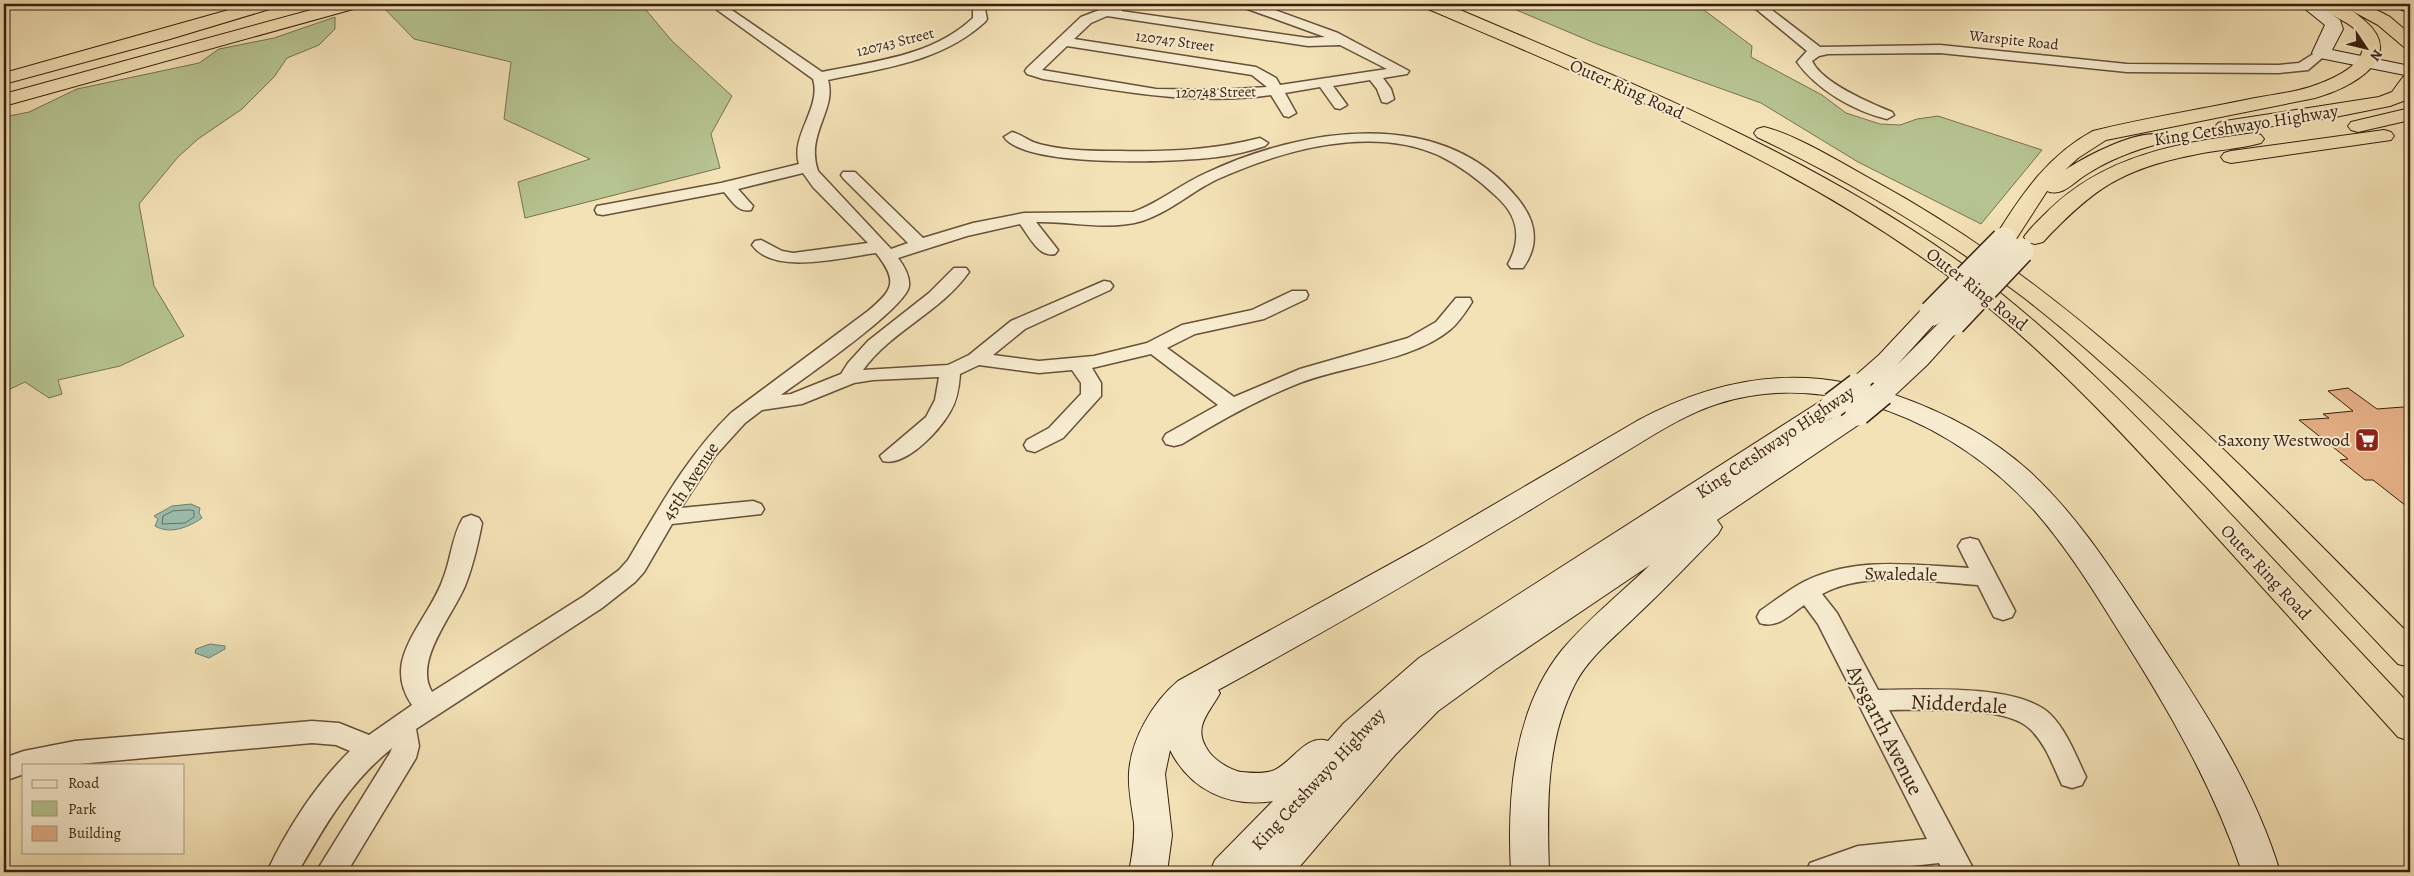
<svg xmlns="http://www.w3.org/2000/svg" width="2414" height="876" font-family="Alegreya,serif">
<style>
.green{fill:#b6c491;stroke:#787250}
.water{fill:#9bbeae;stroke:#747e6e}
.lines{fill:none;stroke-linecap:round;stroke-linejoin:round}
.shore{stroke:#6a6e5e;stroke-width:1}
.building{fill:#e7b188;stroke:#391f0f}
.street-casing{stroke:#685039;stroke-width:3}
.secondary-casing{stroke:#391f0f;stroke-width:2}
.highway-casing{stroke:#391f0f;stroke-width:2}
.street{fill:#f7ecd0;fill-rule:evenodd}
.secondary{fill:#f7ecd0;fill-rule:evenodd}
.highway{fill:#f3e2b6;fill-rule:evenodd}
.secondary-bridge-casing{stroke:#391f0f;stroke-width:28;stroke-linecap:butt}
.secondary-bridge{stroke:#f7ecd0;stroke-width:25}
.labels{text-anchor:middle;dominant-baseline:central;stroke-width:4;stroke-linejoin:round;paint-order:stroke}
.far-street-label{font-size:15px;fill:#391f0f;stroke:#f7ecd0}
.street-label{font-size:18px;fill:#391f0f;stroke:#f7ecd0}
.poi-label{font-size:18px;fill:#391f0f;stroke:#f7ecd0;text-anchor:end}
.near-street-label{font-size:21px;fill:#391f0f;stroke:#f7ecd0}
</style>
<rect width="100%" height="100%" fill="#f3e2b6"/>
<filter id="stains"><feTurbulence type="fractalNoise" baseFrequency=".004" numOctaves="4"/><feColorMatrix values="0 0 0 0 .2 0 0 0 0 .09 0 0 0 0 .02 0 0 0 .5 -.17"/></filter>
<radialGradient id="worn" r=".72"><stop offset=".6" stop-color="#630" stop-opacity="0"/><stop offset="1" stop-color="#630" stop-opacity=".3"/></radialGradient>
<path class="green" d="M380,4H641L672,41L732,96L711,134L720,168L525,218L518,182L590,159L504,119L511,62L414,39Z
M1502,4H1696L1752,46L1751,57L1822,95L1846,113L1880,124L1900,125L1917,119L1938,116L2042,150L1981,224L1858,162L1761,103L1597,44Z
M335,17V29L319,45L287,58L274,77L242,109L198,139L178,157L139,204L154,286L184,336L120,366L58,380L62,394L49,398L25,382L4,392V117L29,112L77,89L199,63L219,49L274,38Z"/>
<path class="water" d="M191,504L200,508L199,513L202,518C189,527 170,535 155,526L158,519L154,516L172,506Z
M210,644L225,646V649L209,658L195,653L196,649Z"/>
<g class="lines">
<path class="shore" d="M190,510L194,511V517L185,523L162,524L163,516L173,511Z"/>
</g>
<path class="building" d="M2348,388L2377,409L2403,407L2410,412V509L2373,480H2365L2340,460L2348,459L2299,420L2329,418L2323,414L2353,411L2328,391Z"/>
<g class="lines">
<defs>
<path id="street" d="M709,4H723L822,72C876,61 932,56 973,18V8L967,4H984L987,19L985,22C941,62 884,68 828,80C837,110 805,134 818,171L891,249L908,243L843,178L841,175L843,172H855L923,238L973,223L1024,213L1133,212C1159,203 1181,184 1206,173C1302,128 1442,104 1518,199C1536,221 1540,244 1523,268H1511L1508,264C1522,239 1518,216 1497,197C1479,180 1461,166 1438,155C1371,125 1282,150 1218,179C1192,191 1170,212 1142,221C1108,231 1070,221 1036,222L1058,250L1055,254C1039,258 1029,236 1020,224L967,236L898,258C904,266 910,276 909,286C907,307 803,379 781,395L791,394L841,374L848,363L868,341L929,293L954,268H966L969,272C941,312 892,330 863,370L948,365L969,355L1011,321L1104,281L1110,282L1113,286L1110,290L1025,329L993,355L1039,361L1094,356L1147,343L1182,325L1252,310L1292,291H1306L1308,295L1306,299L1264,319L1195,334L1167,348L1234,397L1300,369L1408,338L1436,322L1456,298H1470L1472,302C1466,311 1460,321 1451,329C1412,362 1344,365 1297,384C1257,400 1219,421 1182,444L1174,446L1166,444L1163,439L1166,434L1218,405L1151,354L1092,368L1101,383V396L1063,438L1035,452L1027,450L1024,445L1027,440L1049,428L1081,394V383L1072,370L1039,373L979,365L960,374C959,388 957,401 950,412C939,431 906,467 883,461L880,456L926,417L935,400L939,377L873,380L854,383L802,404L762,410L745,423L715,456L681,508L753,501L761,504L764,509L761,514L672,524L644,572L635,582L602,608L416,729L419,746L416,758L347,872H316L390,753L392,748C348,784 326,824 298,872H267C287,829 316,784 350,751L336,745L312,743L67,765H24V774L4,781V758L24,751L75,741L312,721L339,723L369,735L412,705C403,692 399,677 402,662C409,632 433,608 443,579C451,560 452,535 463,518L471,515L479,518L482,523C478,544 473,566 465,586C453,615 413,661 432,692L584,596L619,570L628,560C659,508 687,456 731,413L868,311C894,289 898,281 876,253C844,257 774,276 752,245L755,241L761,240L782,251L793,253L868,243L813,187L803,173L738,189L753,206L751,210C738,213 732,201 724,192L603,215L597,214L595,210L597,206L603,205L721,183L799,164C790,135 822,108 813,79Z
M1115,4H1132L1121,11L1308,38L1325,37L1242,7L1241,4H1258L1338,33L1409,71L1407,74L1383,78L1391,89L1394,99L1387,103L1382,102L1377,89L1370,80L1333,86L1347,105L1340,109L1335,108L1320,87L1285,93L1296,113L1289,117L1284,116L1271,95C1195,106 1119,91 1043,79L1027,74L1025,71L1027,68L1081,17ZM1107,16L1308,46L1340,45L1387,69L1280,85L1276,78L1256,67L1074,39L1091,23ZM1067,46L1252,75L1267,87L1221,90L1156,89L1042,70Z
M1750,4H1764L1820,47L1940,45L2127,64L2279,65L2299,63L2321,49L2328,53L2308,70L2279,73L2127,72L1940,53L1828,54L1819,56L1812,61C1822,83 1870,103 1892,112L1894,115L1887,119C1854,111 1817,90 1797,62L1807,51Z
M1012,132C1023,135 1030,143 1043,145C1068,151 1095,151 1120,151C1168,152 1213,150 1260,138L1268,143L1265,146C1250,151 1233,155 1217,157C1179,162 1026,169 1004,137Z
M1970,538L1978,540L2015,611L2012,617L2003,620L1994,617L1978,585C1929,582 1867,570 1822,594L1837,613L1878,690C1921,690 2017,683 2050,714C2067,731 2076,756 2086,777L2082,785L2072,788L2062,785C2053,766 2046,744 2030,729C2006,705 1923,710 1889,710L1975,872H1944L1939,863L1857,872H1806L1810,863L1858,846L1927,839L1818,624L1804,605C1790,615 1777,629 1760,623L1757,617L1760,611C1773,602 1786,592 1798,585C1851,555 1911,565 1969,568L1958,546L1962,540Z"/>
<path id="secondary" d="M2299,4H2318L2340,20L2343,29L2332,50L2410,66V76L2315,57L2312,53L2325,25Z
M1932,306L1941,308L1944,313L1897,365L1944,318L1953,316L1962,318L1965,323L1927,365L1895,395C1944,412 1990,436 2029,471C2077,515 2111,569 2147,623C2198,701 2253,782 2280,872H2242C2215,792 2175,721 2130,649C2100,601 2071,552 2034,510C1958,425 1831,367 1717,404C1683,415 1652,436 1622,454C1593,472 1564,489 1535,507C1431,570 1325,632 1218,690L1220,693C1209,714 1191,727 1209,752C1216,761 1230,770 1241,772C1252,773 1262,774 1272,771C1292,764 1305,733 1328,741L1344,723L1419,658L1824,399L1833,397L1842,399L1846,405L1842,411L1820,426C1835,416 1849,402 1867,407L1871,413L1867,419L1717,520L1722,527L1718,534C1691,561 1665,589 1637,615C1616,636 1590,656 1576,682C1545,741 1547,808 1549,872H1511C1507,797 1513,711 1562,650C1588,619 1621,593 1650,565L1496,669L1438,711L1395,755L1295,872H1210L1215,860L1273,801C1229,808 1190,790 1170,750L1165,774L1172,835L1167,872H1129C1132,856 1135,840 1134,823C1132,807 1128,790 1129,773C1131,739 1153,702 1178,681L1423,546L1637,421C1702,386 1773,368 1847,383L1879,355L1923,308Z"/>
<path id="highway" d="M250,4H275L273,8L170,39L4,84V73Z
M333,4H359L357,8L4,106V94Z
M1424,4H1446C1624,80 1807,152 1965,266C2053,330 2130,410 2206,488C2274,560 2342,633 2410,705V741L2398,737C2337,670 2276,602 2215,535C2132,443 2048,350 1948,276C1790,159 1605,85 1426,8Z
M2320,4C2342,4 2348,6 2365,21C2408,58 2349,89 2315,98L2106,140L2078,158L2065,170C2086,156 2137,129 2162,135L2165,139L2162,143C2134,150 2108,160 2084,176C2072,184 2062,197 2047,191L2016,239L2008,241L2000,239L1997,234C2023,192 2049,155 2093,131C2145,118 2198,110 2250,99C2270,95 2291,93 2310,87C2328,81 2365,67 2363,44C2361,22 2329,19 2320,4Z
M2345,4H2365L2390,17L2410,34V48L2404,47L2378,25L2347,8Z
M2395,4H2410V13L2397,8Z
M2410,76V94L2406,100L2390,106L2330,118L2225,133L2218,131L2215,127L2218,123L2225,121L2379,97L2392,92L2403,77Z
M2410,108V120L2358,132L2351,130L2348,126L2351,122Z
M1764,127C1797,135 1845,165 1876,182C2084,295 2244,470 2410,635V667L2398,664C2278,538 2161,404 2023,297C1940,234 1851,182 1757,137L1754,133L1757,129Z
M2384,130L2391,132L2394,136L2391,140L2231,163L2224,161L2221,157L2224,153L2231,151Z
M2254,133L2261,135L2264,139L2261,143C2239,149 2215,150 2193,155C2121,169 2092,190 2043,242L2035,244L2027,242L2024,237C2030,228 2039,220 2047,212C2104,155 2178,143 2254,133Z"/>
</defs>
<use href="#street" class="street-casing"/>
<use href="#secondary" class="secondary-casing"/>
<use href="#highway" class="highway-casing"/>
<use href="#street" class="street"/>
<use href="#secondary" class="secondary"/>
<use href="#highway" class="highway"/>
<defs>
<path id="secondary-bridge" d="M1932,313L2004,240
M1953,323L2021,251
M1833,405L1858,386
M1858,413L1882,393"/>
</defs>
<use href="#secondary-bridge" class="secondary-bridge-casing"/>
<use href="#secondary-bridge" class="secondary-bridge"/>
</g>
<defs>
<symbol id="supermarket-square" viewBox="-11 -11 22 22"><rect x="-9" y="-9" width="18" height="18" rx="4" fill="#8f2418" stroke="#f7ecd0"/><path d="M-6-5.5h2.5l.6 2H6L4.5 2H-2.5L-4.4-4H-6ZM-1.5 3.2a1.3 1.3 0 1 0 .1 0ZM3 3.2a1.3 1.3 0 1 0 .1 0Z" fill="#fff"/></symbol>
</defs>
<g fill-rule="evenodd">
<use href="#supermarket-square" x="2353" y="426" width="28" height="28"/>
</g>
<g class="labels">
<g class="far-street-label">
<text transform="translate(2014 40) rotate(6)">Warspite Road</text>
<text transform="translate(1175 41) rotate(8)">120747 Street</text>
<text transform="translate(895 42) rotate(-14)">120743 Street</text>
<text transform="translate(1216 92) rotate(-1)">120748 Street</text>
</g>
<g class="street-label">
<text transform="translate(1627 89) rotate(24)">Outer Ring Road</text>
<text transform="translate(2246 125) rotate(-9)">King Cetshwayo Highway</text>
<text transform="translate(1977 289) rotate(38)">Outer Ring Road</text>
<text transform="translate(1775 442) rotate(-34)">King Cetshwayo Highway</text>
<text transform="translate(690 481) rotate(-57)">45th Avenue</text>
<text transform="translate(2266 572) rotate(47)">Outer Ring Road</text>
<text transform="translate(1901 574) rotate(1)">Swaledale</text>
<text transform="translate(1318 779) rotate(-47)">King Cetshwayo Highway</text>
</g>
<g class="poi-label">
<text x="2350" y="440">Saxony Westwood</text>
</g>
<g class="near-street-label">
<text transform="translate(1959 704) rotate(3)">Nidderdale</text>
<text transform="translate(1885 730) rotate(63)">Aysgarth Avenue</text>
</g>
</g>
<rect width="2414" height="876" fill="none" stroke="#f3e2b6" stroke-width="20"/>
<rect x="5" y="5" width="2404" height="866" fill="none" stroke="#391f0f" stroke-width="2.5"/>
<rect x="10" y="10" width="2394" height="856" fill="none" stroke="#391f0f"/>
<rect x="22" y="764" width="162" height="90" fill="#f7ecd0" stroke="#ab9a83"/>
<rect x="32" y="780" width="25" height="8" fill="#f7ecd0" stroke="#ab9a83"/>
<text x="68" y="788" font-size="15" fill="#391f0f">Road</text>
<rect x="32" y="801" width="25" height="15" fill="#b6c491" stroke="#ab9a83"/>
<text x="68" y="814" font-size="15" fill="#391f0f">Park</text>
<rect x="32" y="826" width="25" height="15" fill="#e7b188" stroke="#ab9a83"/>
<text x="68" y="838" font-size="15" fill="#391f0f">Building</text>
<g transform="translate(2366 48) rotate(125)" stroke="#f7ecd0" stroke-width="4" paint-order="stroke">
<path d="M0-4L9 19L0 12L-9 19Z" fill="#391f0f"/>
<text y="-8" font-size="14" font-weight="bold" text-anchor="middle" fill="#391f0f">N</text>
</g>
<rect width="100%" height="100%" filter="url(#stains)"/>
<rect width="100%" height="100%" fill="url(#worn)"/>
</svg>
